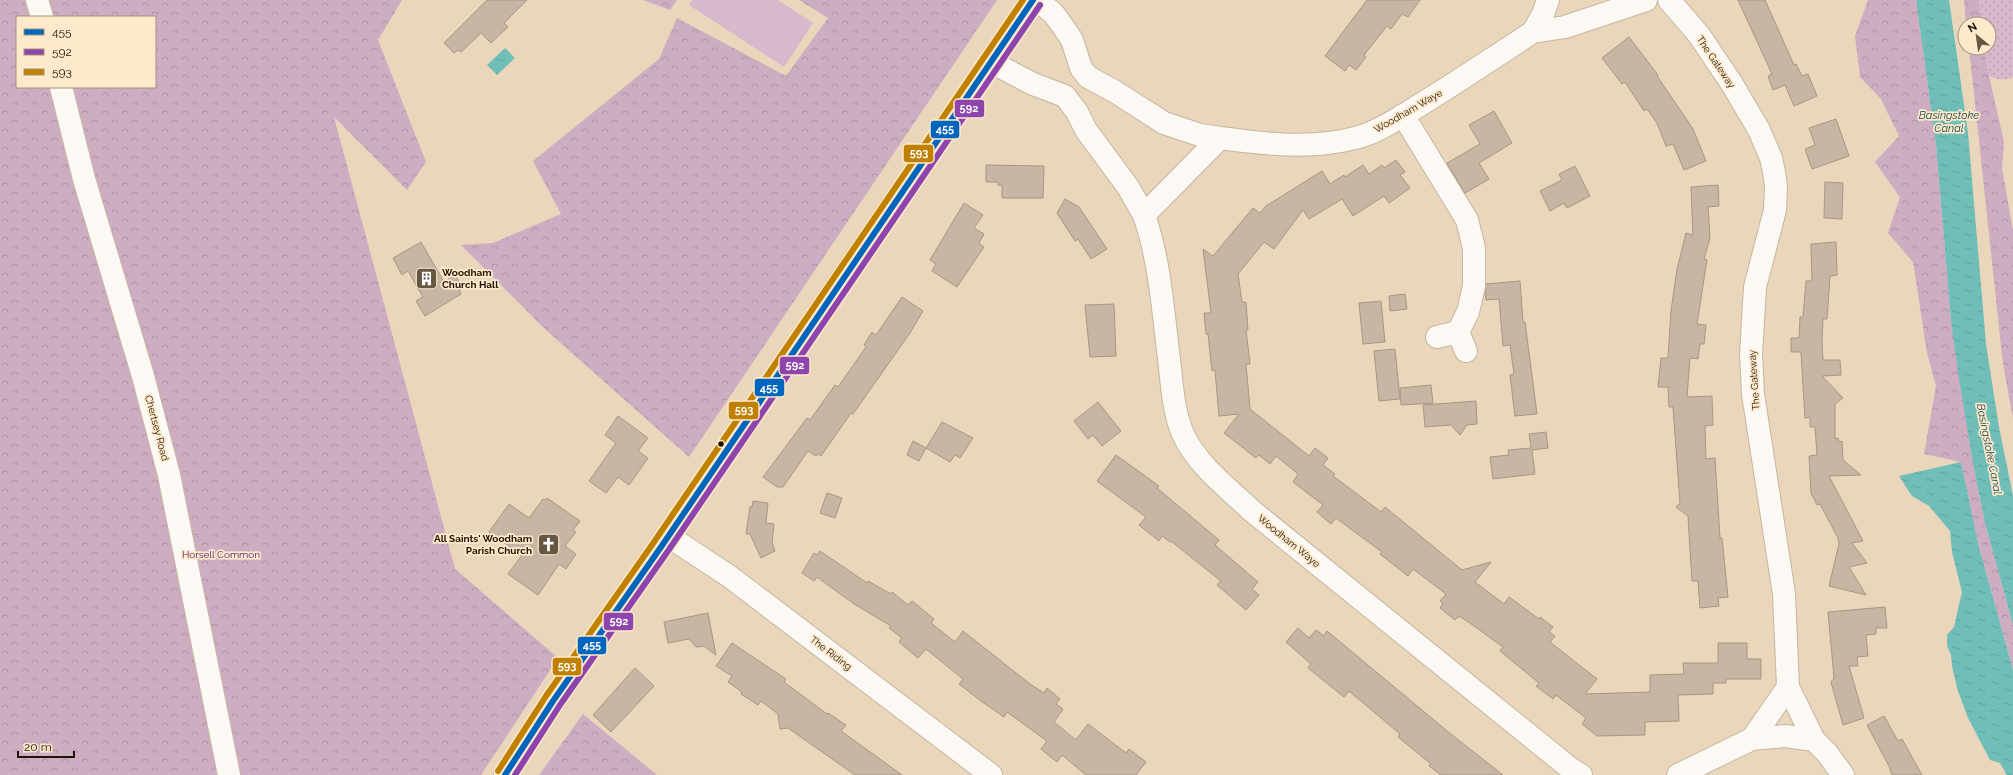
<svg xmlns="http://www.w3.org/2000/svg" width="2013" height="775" font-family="Raleway,sans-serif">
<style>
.grass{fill:url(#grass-dots)}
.forest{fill:url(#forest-crowns);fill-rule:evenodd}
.pitch{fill:#d9b8ce}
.water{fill:url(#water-ripples)}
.building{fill:#c7b6a3;stroke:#a79683}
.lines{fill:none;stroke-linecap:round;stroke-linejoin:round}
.minor-casing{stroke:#c5b6a0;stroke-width:24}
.major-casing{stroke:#c5b6a0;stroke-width:24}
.minor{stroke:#fcf9f5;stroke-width:22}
.major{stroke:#fcf9f5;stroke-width:22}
.bus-1-casing{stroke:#fee9cc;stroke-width:9}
.bus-2-casing{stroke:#fee9cc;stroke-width:9}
.bus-3-casing{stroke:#fee9cc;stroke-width:9}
.bus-1{stroke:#0065bd;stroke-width:6}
.bus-2{stroke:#8e44ad;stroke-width:6}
.bus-3{stroke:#c18100;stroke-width:6}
.bus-dot{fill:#1e1201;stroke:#fee9cc;stroke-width:1.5}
.labels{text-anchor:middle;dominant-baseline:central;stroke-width:3.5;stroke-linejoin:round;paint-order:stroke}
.street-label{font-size:10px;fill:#1e1201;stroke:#fee9cc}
.poi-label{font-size:10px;font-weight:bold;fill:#1e1201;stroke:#fee9cc;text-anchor:start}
.park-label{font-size:10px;fill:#4d1260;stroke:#fee9cc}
.water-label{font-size:11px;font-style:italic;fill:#114647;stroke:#fee9cc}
.line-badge{stroke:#fee9cc;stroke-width:1.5}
.badge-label{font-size:11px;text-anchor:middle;font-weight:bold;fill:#fff}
</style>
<defs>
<pattern id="grass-dots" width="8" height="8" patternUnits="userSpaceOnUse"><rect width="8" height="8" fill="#d9b8ce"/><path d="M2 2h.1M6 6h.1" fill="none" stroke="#ba9daf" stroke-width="1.8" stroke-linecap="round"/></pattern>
<pattern id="forest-crowns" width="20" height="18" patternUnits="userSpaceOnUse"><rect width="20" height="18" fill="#ceacc2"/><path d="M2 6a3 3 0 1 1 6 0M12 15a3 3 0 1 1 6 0" fill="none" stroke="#b093a5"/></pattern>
<pattern id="water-ripples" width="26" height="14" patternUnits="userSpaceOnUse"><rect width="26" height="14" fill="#70beb8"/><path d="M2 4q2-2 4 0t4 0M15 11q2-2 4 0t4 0" fill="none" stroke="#61a29c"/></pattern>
</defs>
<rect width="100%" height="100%" fill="#e9d6bb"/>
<path class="grass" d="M1979,0H2013V77C2003,81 1998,80 1989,76L1984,48H1989V24H1982Z"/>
<path class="forest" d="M0,0H402L378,40L426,162L407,190L334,117L455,569L558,658L481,775H0ZM17,17H155V87H17Z
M643,0H677L670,10Z
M799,0H997L689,457L546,330L461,245L493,243L561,214L533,161L659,59L677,18L786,76L828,18Z
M1868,0H1916L1936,145L1951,321L1973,464L1985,523L2013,625V670L1979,547L1961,462L1924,454L1936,386L1927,353L1913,262L1888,233L1900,197L1875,162L1899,136L1881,99L1860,77L1855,36Z
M1964,0H1979L1982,24H1966Z
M1969,48H1984L1989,76L2004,142L2002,168L2013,231V418L2003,364Z
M583,714L657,775H539Z"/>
<path class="pitch" d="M692,0H778L813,23L784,67L689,5Z"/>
<path class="water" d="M1916,0H1949L1968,133L1986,344L1999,427L2013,496V625L1985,523L1973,464L1958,372L1951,321L1936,145Z
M505,48L515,58L497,75L487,65Z
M1961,462L1979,547L2013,670V775H2007L2000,763L1990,760L1968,718L1957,688L1952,666L1951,655L1947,646V635L1954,627L1962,592L1952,552L1950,531L1929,506L1912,496L1899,476Z"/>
<path class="building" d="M487,0H527L504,23L508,27L491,43L481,33L461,52L458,50L454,53L444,43Z
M1367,0H1420L1408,17L1402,14L1391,29L1387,26L1364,55L1366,57L1356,70L1349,65L1345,71L1325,56Z
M1738,0H1765L1794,65L1796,64L1802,76L1808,74L1817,96L1794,106L1785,85L1773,90L1768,76L1772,74Z
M1629,37L1658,75L1657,76L1693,129L1706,161L1684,170L1673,144L1666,146L1657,123L1647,109L1644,111L1625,82L1622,84L1602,58Z
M1494,111L1512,143L1479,163L1489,179L1465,193L1447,163L1480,144L1469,125Z
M1836,119L1849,156L1812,169L1805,149L1815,145L1809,128Z
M1396,160L1405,172L1400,175L1410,188L1389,203L1384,196L1353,216L1342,199L1309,219L1303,210L1274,249L1264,242L1238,274L1242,302H1246L1248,330H1246L1250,364H1246L1250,409L1309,456L1315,448L1328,458L1323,465L1335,474L1333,476L1381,512L1385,507L1462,570L1491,562L1475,582L1504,604L1509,597L1539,619L1540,617L1553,627L1549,632L1555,636L1550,642L1597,679L1585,694L1650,692V675L1684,674L1683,663H1718V643H1747V659H1761V679H1726V683H1713V694L1678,695L1679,721L1645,722V735L1597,736L1582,724L1586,718L1556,695L1553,699L1536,686L1539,683L1500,651L1503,647L1467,621L1459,616L1455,620L1440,608L1443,604L1440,601L1446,594L1413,569L1408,576L1380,554L1382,552L1336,518L1331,524L1317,512L1323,505L1293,482L1298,474L1276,456L1270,464L1259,455L1256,458L1224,433L1239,414L1219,416L1215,370L1212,371L1208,334H1206L1204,313H1211L1203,249L1213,256L1253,208L1260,213L1266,206L1322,171L1330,184L1344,175L1345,177L1363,165L1369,174L1382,165L1384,168Z
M986,165L1044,166L1043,198H1002V185H998V182H986Z
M1575,166L1590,196L1567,208L1564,203L1550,211L1540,191L1562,180L1559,174Z
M1825,182L1843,183L1842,219L1824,218Z
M1718,185L1719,206L1708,207L1710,238L1704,259L1707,260L1697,324L1706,325L1704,344H1700L1698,359L1690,358L1687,397L1712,396L1713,425L1705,426L1706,459L1715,458L1720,538H1722L1728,597L1718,598L1719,606L1700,608L1698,581H1692L1688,516L1676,507L1680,503L1673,407H1669L1668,387H1658L1661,358H1668L1671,311L1677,269L1686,233L1693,235L1691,187Z
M1065,199L1079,207L1107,249L1091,259L1078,239L1075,241L1057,213Z
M964,203L983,215L974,228L984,234L979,243L984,247L957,287L932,271L936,264L930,260Z
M421,242L444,282L455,275L463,289L459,291L461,294L425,316L416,301L423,297L408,271L402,275L393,258Z
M1836,242L1837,275L1830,276L1827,319H1823L1822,341L1823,360H1840L1841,375L1822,376L1843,398L1835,404V439L1838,438L1839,442L1842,441L1843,460L1861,475L1829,476L1863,541L1852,543L1867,563L1849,567L1866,595L1829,586L1839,544L1838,538L1820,504L1817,505L1811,493L1809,456L1817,455L1815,427H1810V417L1805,418L1801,352H1791V338H1799L1800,317H1803L1806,281H1812L1811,244Z
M1520,281L1523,322H1525L1537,414L1515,416L1510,375L1514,374L1510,345L1503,346L1499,299L1486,300L1485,292L1486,284Z
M1405,294L1407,309L1390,311L1389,296Z
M902,297L923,311L910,333L853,414L851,413L821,456L818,454L816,456L808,451L783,487H777L763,477L807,418L810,420L835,385L838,387L866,347L864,345L872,332L876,335Z
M1381,301L1385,342L1363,344L1359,303Z
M1114,304L1116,356L1090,357L1085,305Z
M1395,349L1400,399L1379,401L1374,351Z
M1431,385L1433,403L1401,405L1400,388Z
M1476,401L1477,424L1467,425L1460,435L1451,425L1425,427L1423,405Z
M1098,402L1121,431L1102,446L1093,435L1088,439L1074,421Z
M618,416L648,438L638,451L648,458L629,485L618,477L606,493L589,481L616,443L605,435Z
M942,422L973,438L960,458L955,455L950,462L926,448Z
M1546,432L1548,448L1532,450L1535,474L1493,479L1490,457L1509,455L1508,450L1531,448L1529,434Z
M913,441L926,448L919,461L907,455Z
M1116,455L1159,486L1157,488L1219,540L1215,545L1258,582L1252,589L1259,595L1246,610L1217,585L1221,581L1171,541L1170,542L1162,536L1159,541L1139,525L1146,517L1097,481Z
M827,493L842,498L835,518L820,513Z
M547,498L580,521L573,530L576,532L565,546L576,554L566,569L559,564L538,595L508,574L522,555L489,532L509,504L529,518L543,499L545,500Z
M753,501L768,503L766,523L774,524L772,543L775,551L761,558L750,534H746L750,507H752Z
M820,551L867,583L868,581L891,594L892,592L908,605L912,601L934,619L931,623L955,642L963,631L1030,684L1044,693L1047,688L1060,699L1056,704L1063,709L1054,722L1076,740L1088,724L1126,753L1129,749L1146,762L1136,775H1086L1062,755L1057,762L1041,749L1047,741L1007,712L1004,717L981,701L959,684L963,679L926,649L918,658L899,642L902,638L889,628L891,626L854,604L817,577L814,581L802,573L814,553L817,555Z
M1885,607L1887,628H1876V634L1866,635L1868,656L1857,657L1858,666H1849L1864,718L1843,725L1831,682L1834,678L1828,612Z
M708,613L716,655L704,646L696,647L689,639L668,643L664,622Z
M1298,628L1309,638L1316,630L1324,636L1327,631L1452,735L1503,775H1441L1429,766L1431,764L1398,737L1400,734L1349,691L1344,697L1308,668L1311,664L1286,642Z
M732,643L786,679L784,682L827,714L828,713L846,725L841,731L902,775H855L788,728L780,729L778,714L761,701L758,705L741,694L742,692L728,682L732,676L716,666Z
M635,668L654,686L611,732L593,715Z
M1884,716L1898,741L1902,739L1922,775H1892L1889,766L1867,725Z"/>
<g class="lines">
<defs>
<path id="minor" d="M1037,0L1053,13L1062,25L1072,40L1081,68L1088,77L1114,91L1164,123L1200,135L1220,138
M1548,0L1543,14L1533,32C1494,57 1455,84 1415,108C1397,119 1379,131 1359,137C1313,150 1265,144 1220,138L1144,215C1160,261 1163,311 1169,359C1172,384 1173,411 1183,434C1197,465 1228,488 1252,511L1571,769L1581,775
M1669,0L1699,35L1732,84L1759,130L1771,158L1774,172L1776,186L1775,210L1755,287L1751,354L1753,394L1784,594L1788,687L1814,740L1827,753L1843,775
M1533,32L1565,27L1646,0
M991,62L1033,84L1065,96L1077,112L1086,130L1128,187L1144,215
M1403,115L1467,220L1474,248V286L1468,312L1458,332
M1458,332L1466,351
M1437,337L1458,332
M668,536L729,576L991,775
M1752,739L1788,687
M1678,775L1752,739L1785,736L1814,740"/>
<path id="major" d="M37,0L42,17
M61,87L84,179L143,376L169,475L229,775
M505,775L553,701L661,547L850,267L1033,0"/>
</defs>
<use href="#minor" class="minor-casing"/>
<use href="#major" class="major-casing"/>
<use href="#minor" class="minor"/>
<use href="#major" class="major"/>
<defs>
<path id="bus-1" d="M505,775L553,701L661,547L1033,0"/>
<path id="bus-2" d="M515,775L560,705L668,551L1040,5"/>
<path id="bus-3" d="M498,771L546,696L654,542L1023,0"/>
</defs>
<use href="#bus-1" class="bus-1-casing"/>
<use href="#bus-2" class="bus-2-casing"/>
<use href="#bus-3" class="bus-3-casing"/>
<use href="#bus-1" class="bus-1"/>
<use href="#bus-2" class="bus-2"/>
<use href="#bus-3" class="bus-3"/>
</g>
<defs>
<symbol id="building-square" viewBox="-11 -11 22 22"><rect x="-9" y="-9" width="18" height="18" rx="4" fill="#655742" stroke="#fee9cc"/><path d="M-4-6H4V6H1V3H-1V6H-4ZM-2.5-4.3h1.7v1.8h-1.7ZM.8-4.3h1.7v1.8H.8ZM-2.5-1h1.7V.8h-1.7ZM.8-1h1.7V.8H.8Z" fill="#fff"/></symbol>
<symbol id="church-square" viewBox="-11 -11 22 22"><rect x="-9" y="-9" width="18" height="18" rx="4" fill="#655742" stroke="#fee9cc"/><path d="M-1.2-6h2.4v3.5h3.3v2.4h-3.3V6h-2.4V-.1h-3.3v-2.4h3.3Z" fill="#fff"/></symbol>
</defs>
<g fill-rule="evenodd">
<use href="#building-square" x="414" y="266" width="25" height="25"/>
<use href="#church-square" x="536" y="532" width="25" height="25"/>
</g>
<circle class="bus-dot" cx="721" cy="444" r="3.5"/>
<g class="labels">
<g class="street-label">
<text transform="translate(1716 62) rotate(56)">The Gateway</text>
<text transform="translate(1408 111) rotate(-30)">Woodham Waye</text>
<text transform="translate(1754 380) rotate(-94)">The Gateway</text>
<text transform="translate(157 428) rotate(75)">Chertsey Road</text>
<text transform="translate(1289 541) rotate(39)">Woodham Waye</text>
<text transform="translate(831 653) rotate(37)">The Riding</text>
</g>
<g class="poi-label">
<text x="442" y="272">Woodham<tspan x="442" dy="12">Church Hall</tspan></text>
<text x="532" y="538" text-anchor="end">All Saints' Woodham<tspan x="532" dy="12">Parish Church</tspan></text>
</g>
<g class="park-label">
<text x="221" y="554">Horsell Common</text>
</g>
<g class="water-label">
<text x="1949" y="115">Basingstoke<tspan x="1949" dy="13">Canal</tspan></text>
<text transform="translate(1989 449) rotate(79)">Basingstoke Canal</text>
</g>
</g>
<g class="line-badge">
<rect x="954" y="99" width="31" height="19" rx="4" fill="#8e44ad"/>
<rect x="930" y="120" width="30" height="19" rx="4" fill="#0065bd"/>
<rect x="903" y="144" width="31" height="19" rx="4" fill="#c18100"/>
<rect x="779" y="356" width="31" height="19" rx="4" fill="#8e44ad"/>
<rect x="754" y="378" width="31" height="19" rx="4" fill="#0065bd"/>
<rect x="728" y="401" width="31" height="19" rx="4" fill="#c18100"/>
<rect x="603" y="612" width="31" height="19" rx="4" fill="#8e44ad"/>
<rect x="577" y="636" width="30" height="19" rx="4" fill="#0065bd"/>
<rect x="552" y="657" width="30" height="19" rx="4" fill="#c18100"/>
</g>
<g class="badge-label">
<text x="969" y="112">592</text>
<text x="945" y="133">455</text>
<text x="919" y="157">593</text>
<text x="795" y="369">592</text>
<text x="769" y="392">455</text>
<text x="744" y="414">593</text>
<text x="619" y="625">592</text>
<text x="592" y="649">455</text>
<text x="567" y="670">593</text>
</g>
<rect x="16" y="16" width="140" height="72" fill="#fee9cc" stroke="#a4937b"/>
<rect x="24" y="29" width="20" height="6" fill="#0065bd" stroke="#a4937b"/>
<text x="52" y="36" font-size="12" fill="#1e1201">455</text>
<rect x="24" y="49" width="20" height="6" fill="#8e44ad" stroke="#a4937b"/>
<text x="52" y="56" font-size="12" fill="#1e1201">592</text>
<rect x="24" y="69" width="20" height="6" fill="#c18100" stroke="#a4937b"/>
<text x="52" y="76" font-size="12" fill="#1e1201">593</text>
<g transform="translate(1977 36) rotate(331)"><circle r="19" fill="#fee9cc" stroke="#a4937b"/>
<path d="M0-3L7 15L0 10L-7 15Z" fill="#655742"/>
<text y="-6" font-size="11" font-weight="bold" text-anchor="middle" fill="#1e1201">N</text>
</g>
<path d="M18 751v6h56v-6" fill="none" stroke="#1e1201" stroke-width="2"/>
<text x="24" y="751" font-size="12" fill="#1e1201" stroke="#fee9cc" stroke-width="3" paint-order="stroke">20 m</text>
</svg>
